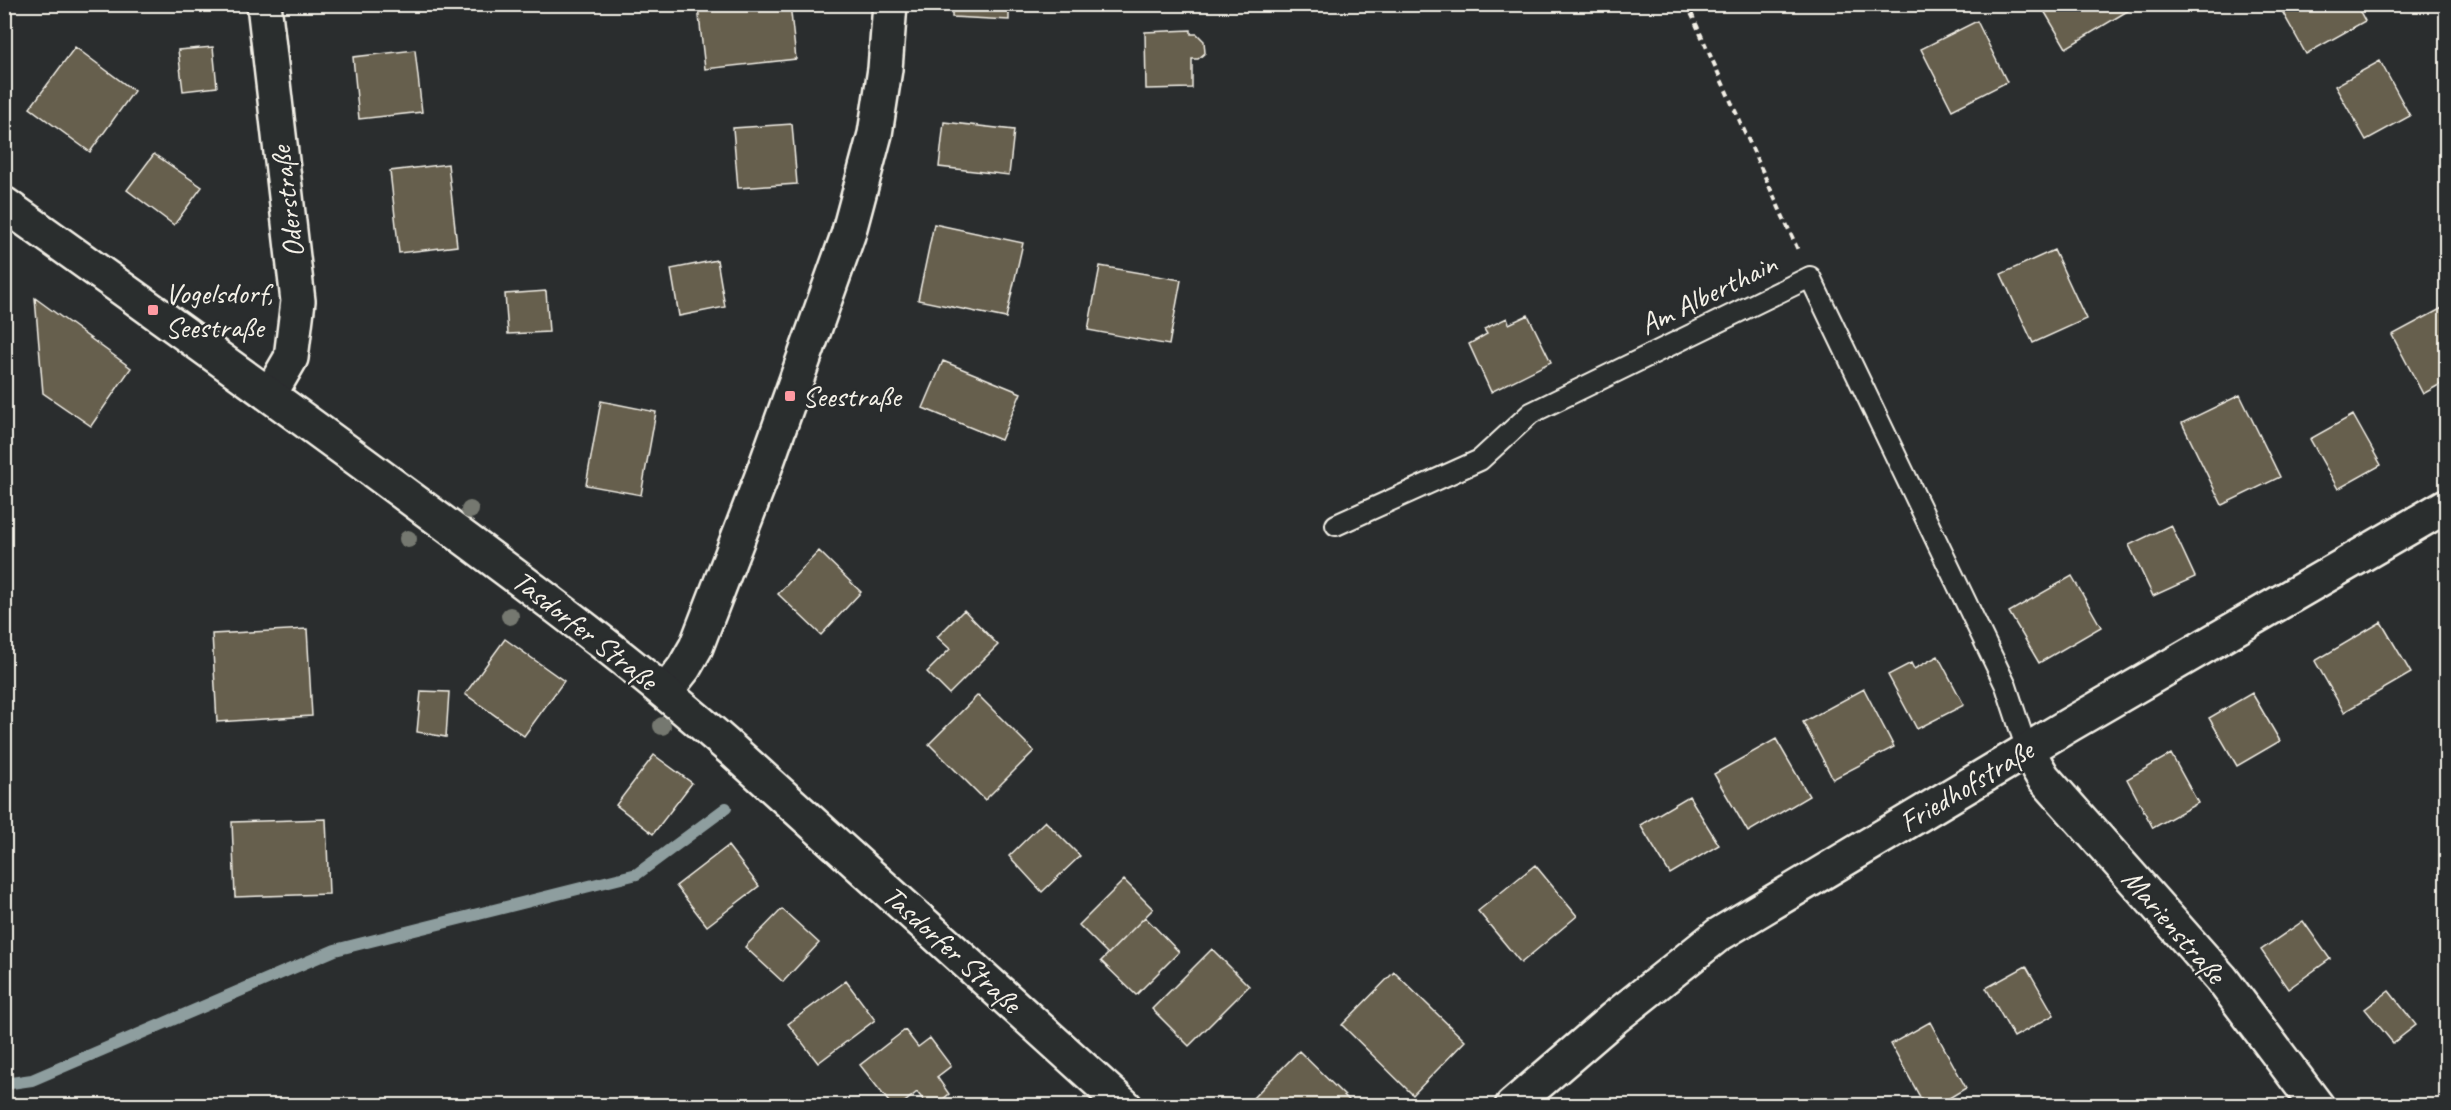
<svg xmlns="http://www.w3.org/2000/svg" width="2451" height="1110" font-family="Caveat,sans-serif">
<style>
.lines{fill:none;stroke-linecap:round;stroke-linejoin:round}
.stream{stroke:#8e9e9f;stroke-width:12}
.building{fill:#665e4e;stroke:#f4f1e8;stroke-width:1.5}
.service-casing{stroke:#f4f1e8;stroke-width:24}
.minor-casing{stroke:#f4f1e8;stroke-width:38}
.secondary-casing{stroke:#f4f1e8;stroke-width:38}
.path{stroke:#f4f1e8;stroke-width:4;stroke-dasharray:6 4.5;stroke-linecap:butt}
.service{stroke:#2a2d2e;stroke-width:20}
.minor{stroke:#2a2d2e;stroke-width:33}
.secondary{stroke:#2a2d2e;stroke-width:33}
.tree{fill:#757870}
.poi-dot{fill:#ff9aa2;stroke:#2a2d2e;stroke-width:2}
.labels{text-anchor:middle;dominant-baseline:central;stroke-width:5;stroke-linejoin:round;paint-order:stroke}
.street-label{font-size:30px;fill:#f4f1e8;stroke:#2a2d2e}
.poi-label{font-size:30px;fill:#f4f1e8;stroke:#2a2d2e;text-anchor:start}
</style>
<rect width="100%" height="100%" fill="#2a2d2e"/>
<filter id="ink" filterUnits="userSpaceOnUse"><feTurbulence type="fractalNoise" baseFrequency=".0167" numOctaves="2"/><feDisplacementMap in="SourceGraphic" scale="12" xChannelSelector="R" yChannelSelector="G"/><feConvolveMatrix kernelMatrix="1 2 1 2 8 2 1 2 1" color-interpolation-filters="sRGB"/></filter>
<g filter="url(#ink)">
<g class="lines">
<path class="stream" d="M4,1084L32,1080L335,950L637,874L726,808"/>
</g>
<path class="building" d="M716,4H790L796,59L705,69L698,7Z
M952,4H1020V9L1009,8V20L952,17Z
M2040,4H2128L2131,9L2066,48Z
M2278,4H2356L2365,21L2306,54Z
M1977,21L2007,82L1952,110L1921,49Z
M1191,30V34H1197L1204,41L1205,53L1198,59H1192V88L1146,89L1145,32Z
M75,47L134,91L90,152L30,108Z
M213,47L217,87L183,91L178,50Z
M415,50L422,112L359,119L353,57Z
M2380,61L2410,116L2366,140L2335,86Z
M944,122L1014,130L1009,175L939,167Z
M792,124L797,184L738,188L733,128Z
M154,154L202,187L174,225L127,190Z
M448,164L457,246L399,253L390,171Z
M934,224L1023,243L1006,318L918,300Z
M2054,250L2086,319L2033,343L2001,274Z
M717,260L725,307L679,316L671,269Z
M1100,266L1181,280L1169,345L1088,330Z
M546,291L549,332L508,334L505,294Z
M35,298L131,368L91,426L43,393Z
M2446,306V381L2423,394L2392,335Z
M1528,315L1551,362L1491,392L1469,344L1487,334L1484,329L1507,318L1509,324Z
M943,361L1021,393L1001,440L923,408Z
M2240,395L2280,477L2222,505L2182,423Z
M601,401L656,412L641,495L586,485Z
M2353,415L2381,465L2338,489L2310,439Z
M2171,525L2195,577L2153,596L2129,545Z
M819,551L861,592L821,635L778,594Z
M2072,576L2101,627L2039,663L2009,612Z
M964,610L998,645L949,694L927,672L950,649L937,637Z
M2381,622L2411,673L2344,712L2315,661Z
M307,629L312,716L217,722L212,634Z
M505,639L564,681L524,736L465,694Z
M1938,656L1964,705L1917,729L1888,675L1911,663L1914,669Z
M1864,689L1894,747L1833,779L1803,722Z
M421,691L449,692L446,737L417,732Z
M2252,693L2280,741L2237,766L2209,718Z
M978,695L1034,751L985,800L929,744Z
M1776,739L1809,796L1748,832L1714,774Z
M2171,754L2198,803L2153,828L2127,779Z
M654,755L692,783L653,834L616,805Z
M1689,796L1719,845L1670,874L1640,825Z
M326,819L329,894L235,897L232,822Z
M1045,821L1080,856L1042,892L1009,856Z
M728,846L759,886L707,926L676,886Z
M1535,865L1577,916L1521,963L1478,911Z
M1124,880L1153,909L1108,954L1079,925Z
M782,909L819,943L783,982L745,947Z
M1145,917L1179,952L1136,995L1101,961Z
M2303,921L2330,959L2288,989L2261,950Z
M1212,949L1249,986L1189,1046L1152,1009Z
M2026,966L2054,1015L2014,1037L1986,988Z
M1394,972L1465,1041L1413,1095L1342,1025Z
M846,981L875,1020L818,1063L788,1024Z
M2389,991L2416,1025L2393,1043L2365,1009Z
M1930,1022L1966,1088L1936,1106H1925L1891,1044Z
M905,1030L918,1047L930,1038L951,1066L937,1077L949,1094L935,1106H928L917,1092L900,1106H892L860,1065Z
M1299,1051L1355,1106L1247,1104Z"/>
<g class="lines">
<defs>
<path id="service" d="M1336,525L1480,460L1531,413L1810,277L2006,686L2027,750"/>
<path id="minor" d="M264,4L298,301L291,358L270,394
M665,692L684,668L696,647L762,476L848,235L875,134L885,69L890,4
M2027,750L2043,777L2221,978L2317,1106
M1512,1106L1614,1018L1718,935L2069,725L2446,506"/>
<path id="secondary" d="M4,204C147,306 289,408 429,512C532,588 635,664 731,749L1125,1106"/>
</defs>
<use href="#service" class="service-casing"/>
<use href="#minor" class="minor-casing"/>
<use href="#secondary" class="secondary-casing"/>
<path class="path" d="M1687,4L1798,250"/>
<use href="#service" class="service"/>
<use href="#minor" class="minor"/>
<use href="#secondary" class="secondary"/>
</g>
<g class="tree">
<circle cx="470" cy="510" r="9"/>
<circle cx="408" cy="539" r="9"/>
<circle cx="510" cy="616" r="9"/>
<circle cx="662" cy="726" r="9"/>
</g>
</g>
<g class="poi-dot">
<rect x="147" y="304" width="12" height="12" rx="3"/>
<rect x="784" y="390" width="12" height="12" rx="3"/>
</g>
<g class="labels">
<g class="street-label">
<text transform="translate(287 202) rotate(-97)">Oderstraße</text>
<text transform="translate(1708 294) rotate(-26)">Am Alberthain</text>
<text transform="translate(585 630) rotate(38)">Tasdorfer Straße</text>
<text transform="translate(1966 786) rotate(-31)">Friedhofstraße</text>
<text transform="translate(2174 926) rotate(49)">Marienstraße</text>
<text transform="translate(952 949) rotate(42)">Tasdorfer Straße</text>
</g>
<g class="poi-label">
<text x="165" y="293">Vogelsdorf,<tspan x="165" dy="34">Seestraße</tspan></text>
<text x="802" y="396">Seestraße</text>
</g>
</g>
<rect width="2451" height="1110" fill="none" stroke="#2a2d2e" stroke-width="24"/>
<rect x="12" y="12" width="2427" height="1086" fill="none" stroke="#f4f1e8" stroke-width="2" filter="url(#ink)"/>
</svg>
